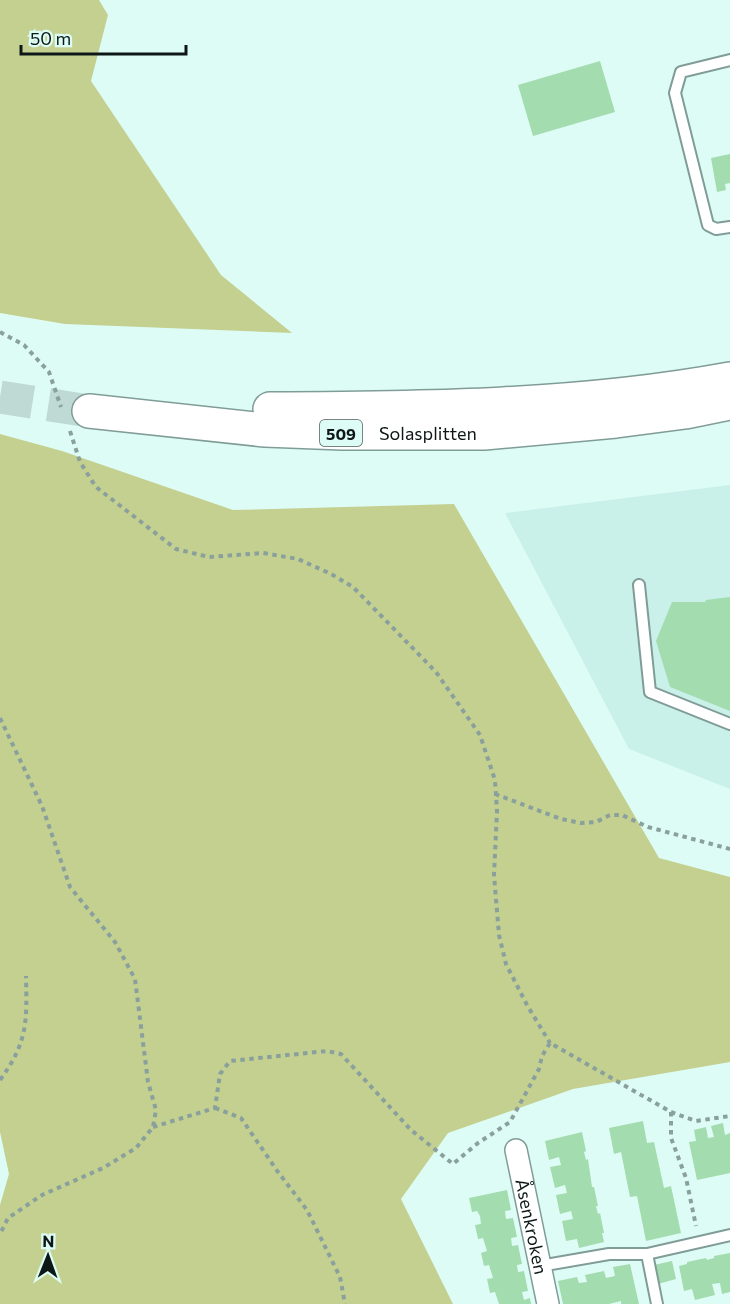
<svg xmlns="http://www.w3.org/2000/svg" width="730" height="1304" font-family="Commissioner,sans-serif">
<style>
.built{fill:#c9f1ea}
.green{fill:#c4d090}
.building{fill:#a3dcae}
.lines{fill:none;stroke-linecap:round;stroke-linejoin:round}
.trunk-tunnel{stroke:#bfdad4;stroke-width:33;stroke-dasharray:33 16;stroke-linecap:butt}
.service-casing{stroke:#809c97;stroke-width:14}
.minor-casing{stroke:#809c97;stroke-width:24}
.trunk-casing{stroke:#809c97;stroke-width:36}
.path{stroke:#8aa09c;stroke-width:4;stroke-dasharray:4.5 4.5;stroke-linecap:butt}
.service{stroke:#fff;stroke-width:10}
.minor{stroke:#fff;stroke-width:21}
.trunk{stroke:#fff;stroke-width:33}
.labels{text-anchor:middle;dominant-baseline:central;stroke-width:6;stroke-linejoin:round;paint-order:stroke}
.shield{fill:#defcf6;stroke:#4c5c59;stroke-width:1.5}
.shield-label{font-size:16px;font-weight:bold;fill:#0d1816}
.street-label{font-size:18px;fill:#0d1816;stroke:#defcf6}
</style>
<rect width="100%" height="100%" fill="#defcf6"/>
<path class="built" d="M730,485V789L629,749L505,513Z"/>
<path class="green" d="M0,0H99L108,15L91,81L221,275L292,333L65,324L0,313Z
M0,434L62,451L233,510L454,504L659,858L730,877V1062L573,1089L448,1133L401,1199L453,1304H0V1205L9,1174L0,1132Z"/>
<path class="building" d="M600,61L615,112L533,136L518,85Z
M730,154V183L725,184L726,190L717,192L711,158Z
M730,597V711L670,687L656,641L672,602H705L706,600Z
M643,1121L647,1143L654,1142L664,1188L671,1186L681,1233L646,1241L637,1196L630,1197L621,1152L614,1154L609,1128Z
M723,1123L725,1135L730,1133V1173L697,1180L689,1142L696,1141L694,1130L706,1127L708,1138L714,1137L711,1126Z
M582,1132L586,1151L584,1152L586,1160L588,1159L592,1187H594L598,1206H596L598,1214L600,1213L604,1233H602L604,1242L579,1248L577,1239L566,1241L562,1221L573,1219L571,1211L560,1214L556,1195L567,1193L565,1185L555,1188L550,1167L561,1165L559,1157L549,1160L545,1141Z
M507,1190L511,1210L505,1211L506,1219L513,1218L517,1237L511,1238L512,1246L518,1245L522,1264L517,1265L518,1272L524,1271L528,1291L522,1292L524,1300L530,1298L531,1304H499L495,1292L490,1293L487,1279L493,1278L489,1265L484,1266L481,1253L487,1251L483,1238L478,1239L475,1225L481,1224L480,1216L477,1211L472,1212L469,1198Z
M730,1253V1292L722,1294L720,1283L712,1284L715,1295L695,1300L692,1289L684,1291L679,1266L687,1264V1262L706,1258L707,1260L714,1258V1256Z
M672,1261L676,1279L658,1284L654,1265Z
M630,1264L639,1304H621V1301L609,1304H563L558,1281L577,1277L579,1283L587,1282L585,1275L604,1271L606,1278L615,1276L613,1267Z"/>
<g class="lines">
<path class="trunk-tunnel" d="M0,397L89,411"/>
<defs>
<path id="service" d="M730,60L681,72L675,93L708,225L716,229L730,227
M639,585L650,692L730,724
M647,1254L657,1304
M540,1266L609,1254H647L730,1235"/>
<g id="minor">
<path id="s1" d="M516,1150L548,1304"/>
</g>
<g id="trunk">
<path d="M270,409C424,408 578,407 730,379"/>
<path id="s2" d="M89,411L265,430L342,433H484L616,421L685,412L730,403"/>
</g>
</defs>
<use href="#service" class="service-casing"/>
<use href="#minor" class="minor-casing"/>
<use href="#trunk" class="trunk-casing"/>
<path class="path" d="M0,332L24,345L49,372L61,407
M70,431L80,462L96,487L176,549L209,557L263,553L298,559L331,574L353,587L436,672L480,735L495,780L497,811L494,875L499,935L506,964L527,1005L550,1043
M0,718L42,806L70,887L115,942L135,979L148,1082L156,1110L153,1127L136,1148L103,1168L42,1195L8,1218L0,1234
M495,794L561,819L581,823L596,822L610,815H622L648,827L730,849
M0,1080C28,1042 27,1021 26,976
M215,1108L241,1118L278,1172L307,1210L340,1277L345,1304
M671,1112V1138L686,1178L696,1226
M153,1127L215,1108L220,1074L230,1061L327,1051L341,1054L411,1130L453,1164L478,1143L510,1122L539,1069L542,1056L550,1043L671,1112L696,1121L730,1116"/>
<use href="#service" class="service"/>
<use href="#minor" class="minor"/>
<use href="#trunk" class="trunk"/>
</g>
<g class="labels">
<rect class="shield" x="320" y="420" width="42" height="26" rx="4.5"/>
<g class="shield-label">
<text x="341" y="433">509</text>
</g>
<g class="street-label">
<text stroke="none"><textPath href="#s2" startOffset="340">Solasplitten</textPath></text>
<text stroke="none"><textPath href="#s1" startOffset="78">Åsenkroken</textPath></text>
</g>
</g>
<g transform="translate(48 1256) rotate(1)" stroke="#defcf6" stroke-width="4.5" paint-order="stroke">
<path d="M0-4.5L10 22L0 15L-10 22Z" fill="#0d1816"/>
<text y="-9" font-size="16" font-weight="bold" text-anchor="middle" fill="#0d1816">N</text>
</g>
<path d="M21 45v9h165v-9" fill="none" stroke="#0d1816" stroke-width="3"/>
<text x="30" y="45" font-size="18" fill="#0d1816" stroke="#defcf6" stroke-width="4.5" paint-order="stroke">50 m</text>
</svg>
